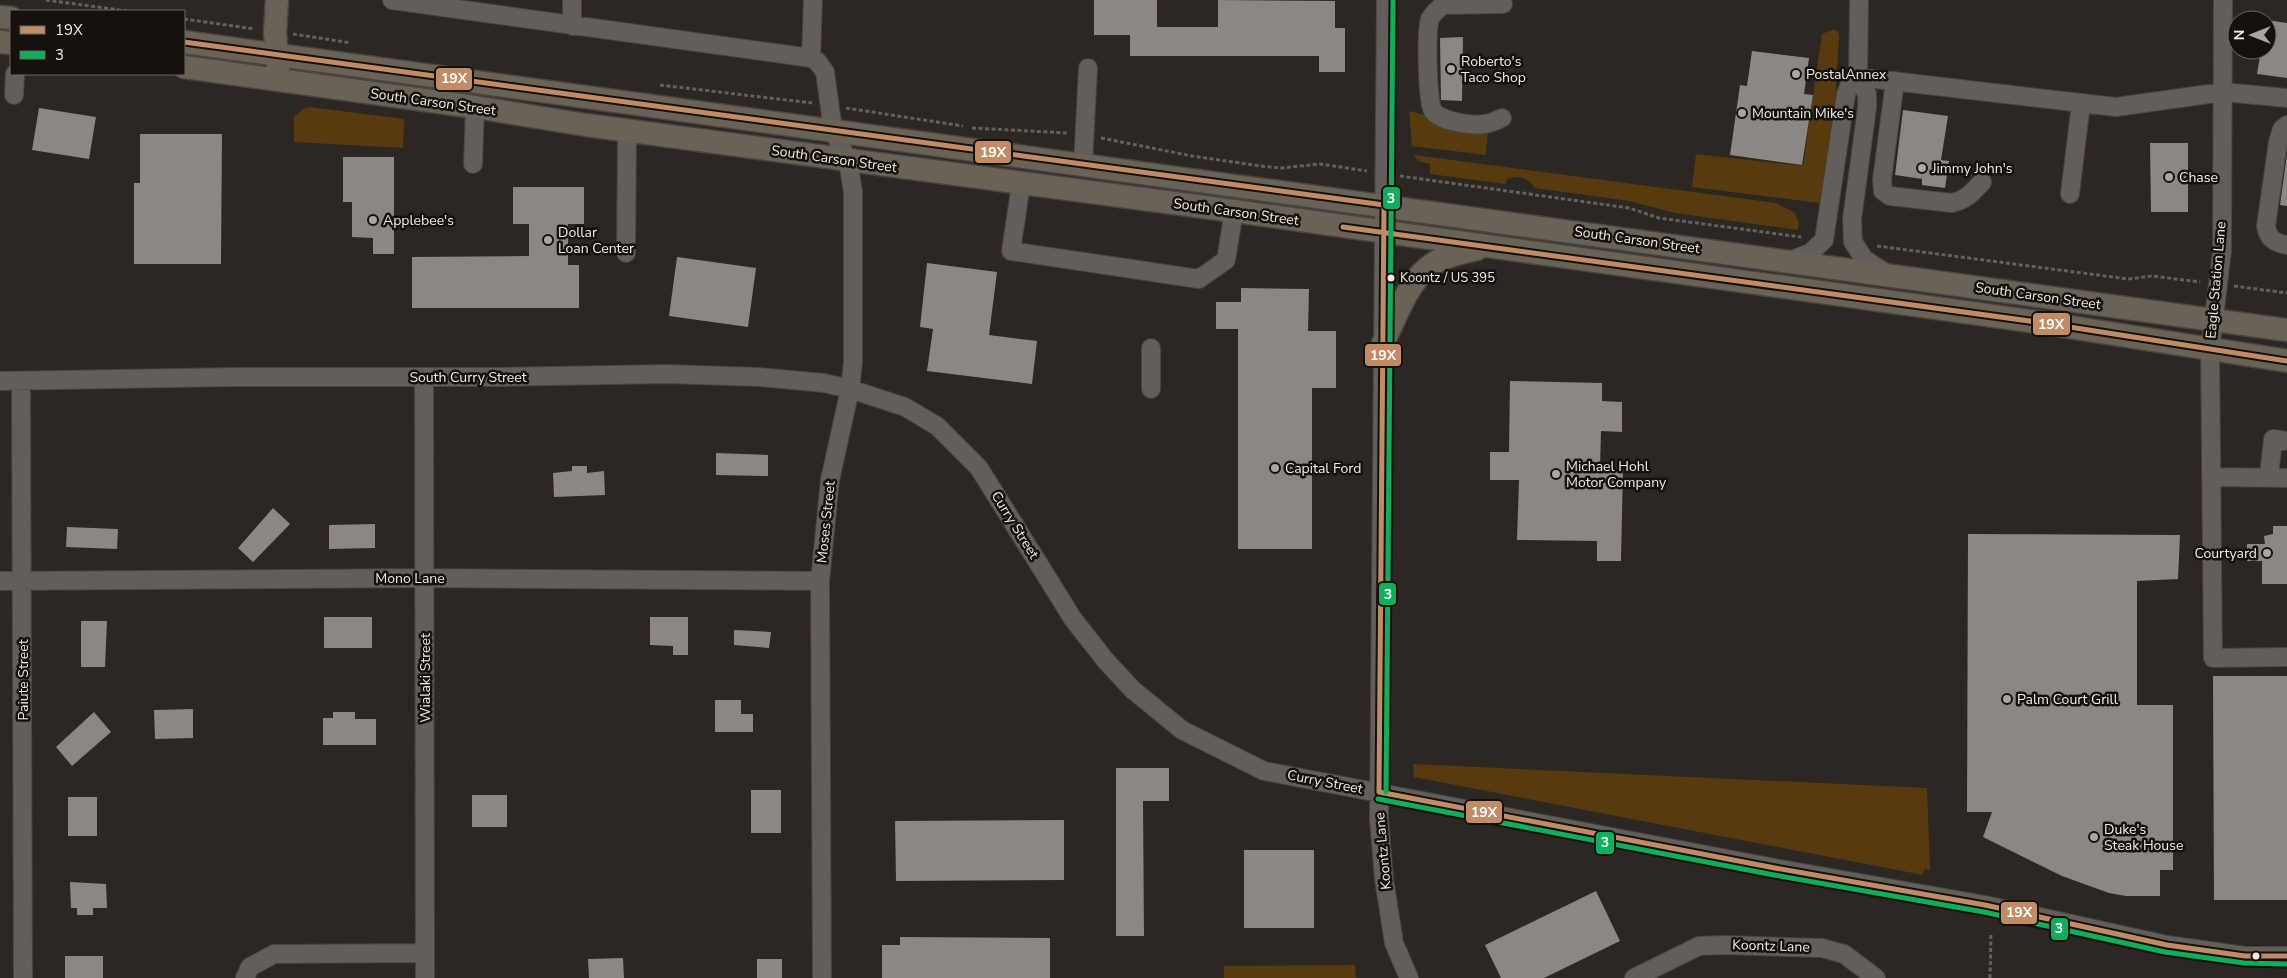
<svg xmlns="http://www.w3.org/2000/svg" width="2287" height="978" font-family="'Nunito Sans',sans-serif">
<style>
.green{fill:#583a0f}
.building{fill:#8b8782}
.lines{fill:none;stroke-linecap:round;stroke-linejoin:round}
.minor-casing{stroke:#48443f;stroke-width:20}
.major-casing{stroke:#48443f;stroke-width:25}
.path{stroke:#64615d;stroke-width:3;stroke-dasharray:4 2.5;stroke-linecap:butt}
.minor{stroke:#625e5a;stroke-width:18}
.major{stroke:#696257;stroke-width:22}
.bus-1-casing{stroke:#15110d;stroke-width:9}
.bus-2-casing{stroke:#15110d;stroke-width:9}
.bus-1{stroke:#c18c65;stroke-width:5}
.bus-2{stroke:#0daf5c;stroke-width:5}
.poi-dot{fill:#aba69f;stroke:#15110d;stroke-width:2}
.bus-dot{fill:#f0eae3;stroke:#15110d;stroke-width:2}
.labels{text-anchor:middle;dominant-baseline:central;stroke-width:5;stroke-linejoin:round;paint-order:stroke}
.bus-label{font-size:13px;fill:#f0eae3;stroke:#15110d;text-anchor:start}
.poi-label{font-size:14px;fill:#f0eae3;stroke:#15110d;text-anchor:start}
.street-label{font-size:14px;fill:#f0eae3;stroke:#15110d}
.line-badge{stroke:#15110d;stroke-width:2}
.badge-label{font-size:14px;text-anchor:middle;font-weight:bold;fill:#fff}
</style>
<rect width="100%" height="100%" fill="#2c2722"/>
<path class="green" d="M1832,30H1836L1839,34V40L1835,100L1820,203L1692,187L1696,154L1803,166L1822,34Z
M309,107L404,119L403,148L294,142V117L303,109Z
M1409,111L1488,131L1486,155L1412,146Z
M1414,155L1776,203L1795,213L1799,224L1798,230L1675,213L1629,201L1535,188C1527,177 1521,175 1507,179L1505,184L1430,174V164L1418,161Z
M1413,764L1927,788L1930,870L1924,869L1923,875L1414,777Z
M1355,965L1356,978H1224V966Z"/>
<path class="building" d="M1094,0H1157V27H1218V0L1335,1V28H1345V72H1319V56H1130V35H1094Z
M2267,20L2287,23V78L2257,74L2261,50H2267Z
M1463,37L1462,101L1441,100L1440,38Z
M1752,51L1809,58L1804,94L1813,95L1802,165L1730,155L1740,85L1747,86Z
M39,108L96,117L89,159L32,150Z
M1903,110L1948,116L1941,160L1949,161L1945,188L1922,185V179L1895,175Z
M140,134H222L221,264H134V183H140Z
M2150,143H2188V212H2151Z
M2287,154V206L2280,205Z
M343,157H394V254H373V238L352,237V202H343Z
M513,187H584V224H568V265H579V308H412V257L529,256V224H513Z
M677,257L756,268L748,327L669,316Z
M927,263L997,272L989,335L1037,341L1032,384L927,371L933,329L920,327Z
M1241,288L1309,289L1308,331H1336V388H1312V549H1238V329H1216V302H1241Z
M1510,381L1602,383V401L1622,402V432L1601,431L1600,468L1623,469L1621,561H1597V541L1517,540L1519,480H1490V452H1509Z
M716,453L768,455V476L716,475Z
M572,466H587V473L604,471L605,495L554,497L553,473L572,471Z
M273,508L290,524L253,562L238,548Z
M375,524V548L329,549V525Z
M2273,526H2287V584H2262V561H2247V544H2265L2264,536L2273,534Z
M67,527L118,529L117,549L66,547Z
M1968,534L2180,535L2178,579L2137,581V705H2173V870H2160V896H2126L2109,893L2062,876L1983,837L1992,812H1967Z
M324,617H372V648H324Z
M650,617H688V655H673V646L650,645Z
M81,621H107L105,667H81Z
M734,630L771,632L769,648L734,645Z
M2213,676H2287V900H2214Z
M715,700H741V714H753V732H715Z
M193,709V738L155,739L154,710Z
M94,712L111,732L72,766L56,747Z
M333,712H355V719H376V745H323V718H333Z
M1116,768H1169V801H1143L1144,936H1116Z
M751,790H781V833H751Z
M472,795H507V827H472Z
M68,797H97V836H68Z
M1064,820V880L896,881L895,821Z
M1244,850H1314V928H1244Z
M70,882L106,884L107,908H93V915H77V908H71Z
M1596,891L1620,941L1544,978H1501L1485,945Z
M900,937L1050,938V978H882V945H900Z
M65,956H103V978H65Z
M623,958L624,978H589L588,959Z
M757,959H782V978H757Z"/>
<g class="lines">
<defs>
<path id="minor" d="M392,0L811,58L817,61L825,72L833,130L848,161L853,192V363L850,389L830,480L820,581L822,978
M1386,0L1379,819L1384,879L1394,943L1409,978
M1859,0L1858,77L1867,94V108L1852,219L1853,242L1864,259L1886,273
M2223,0L2222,251L2210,350L2213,658L2287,657
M572,26V0
M811,58L813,0
M1895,81L1882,180L1883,191L1890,196L1952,203C1966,200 1973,192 1982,182
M14,95L15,74
M1502,118C1497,120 1490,124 1484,124C1472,126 1440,121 1433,111C1427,102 1426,30 1430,19C1433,13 1438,9 1443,5L1503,4
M2287,125L2282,129L2278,142L2266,226C2268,239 2275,243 2287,245
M473,164L475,107
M1083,165L1088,68
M1021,184L1011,251L1199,279L1226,260L1234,211
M2070,194L2081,103
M626,253L627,131
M1789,261L1810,253L1824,240L1846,94L1850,84L1858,77L2116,107L2223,92L2287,98
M1151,348V389
M424,377L425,978
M0,381L234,377H499L667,374L759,377L824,383L850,389L905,407L937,426L979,468L1073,619L1106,661L1133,690L1182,730L1264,771L1775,868L1985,905L2167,945L2245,956H2287
M21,381L23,978
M2211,477L2287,478
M2269,477L2273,439L2287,441
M0,581L425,578L820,581
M245,978L250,967L274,954L425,953
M1634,978L1699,946L1724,945L1822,948L1844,954L1876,978"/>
<path id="major" d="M277,0L275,32L278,69
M0,17L11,18
M0,42L11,43
M184,42L2287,330
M184,67L475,107L586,125L1234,211L2044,323L2287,361
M1383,343C1397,316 1408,278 1436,262C1449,255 1463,252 1477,249"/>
</defs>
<use href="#minor" class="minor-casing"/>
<use href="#major" class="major-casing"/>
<path class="path" d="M46,0L127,11
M184,19L255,29
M293,34L351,43
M660,85L812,103
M846,108L963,126
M972,128L1068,133
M1101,138L1192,156L1261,166L1281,168L1320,164L1367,171
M1400,176L1629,208L1659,218L1801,237
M1877,246L2128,279L2152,276L2200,282
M2234,286L2287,293
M1990,978L1991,933"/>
<use href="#minor" class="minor"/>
<use href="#major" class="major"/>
<defs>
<path id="bus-1" d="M184,42L1384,205L1379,792L1775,868L1985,905L2167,945L2245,956H2287
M1343,227L2044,323L2287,361"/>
<path id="bus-2" d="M1386,792L1393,0
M1378,799L1774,875L1984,912L2165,952L2244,963L2287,964"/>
</defs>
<use href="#bus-1" class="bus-1-casing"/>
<use href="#bus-2" class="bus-2-casing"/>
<use href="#bus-1" class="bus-1"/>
<use href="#bus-2" class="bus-2"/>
</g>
<g class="poi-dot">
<circle cx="1451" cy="69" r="5"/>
<circle cx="1796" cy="74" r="5"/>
<circle cx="1742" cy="113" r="5"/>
<circle cx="1922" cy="168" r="5"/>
<circle cx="2169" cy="177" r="5"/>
<circle cx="373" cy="220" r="5"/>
<circle cx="548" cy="240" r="5"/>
<circle cx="1275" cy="468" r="5"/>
<circle cx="1556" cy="474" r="5"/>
<circle cx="2267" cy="553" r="5"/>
<circle cx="2007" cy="699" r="5"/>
<circle cx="2094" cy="837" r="5"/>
</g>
<g class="bus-dot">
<circle cx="1391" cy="278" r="4.5"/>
<circle cx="2256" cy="956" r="4.5"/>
</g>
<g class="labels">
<g class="bus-label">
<text x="1400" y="278">Koontz / US 395</text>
</g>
<g class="poi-label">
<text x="1461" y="61">Roberto's<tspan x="1461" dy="16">Taco Shop</tspan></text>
<text x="1806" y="74">PostalAnnex</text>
<text x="1752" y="113">Mountain Mike's</text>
<text x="1932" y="168">Jimmy John's</text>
<text x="2179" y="177">Chase</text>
<text x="383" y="220">Applebee's</text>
<text x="558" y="232">Dollar<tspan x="558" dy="16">Loan Center</tspan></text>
<text x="1566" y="466">Michael Hohl<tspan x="1566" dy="16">Motor Company</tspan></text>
<text x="1285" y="468">Capital Ford</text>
<text x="2257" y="553" text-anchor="end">Courtyard</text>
<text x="2017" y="699">Palm Court Grill</text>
<text x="2104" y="829">Duke's<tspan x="2104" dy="16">Steak House</tspan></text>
</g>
<g class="street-label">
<text transform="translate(433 102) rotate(8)">South Carson Street</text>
<text transform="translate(834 159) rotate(8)">South Carson Street</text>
<text transform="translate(1236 212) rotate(8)">South Carson Street</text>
<text transform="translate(1637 240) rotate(8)">South Carson Street</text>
<text transform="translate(2216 280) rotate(-85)">Eagle Station Lane</text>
<text transform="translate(2038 296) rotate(8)">South Carson Street</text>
<text x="468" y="377">South Curry Street</text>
<text transform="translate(826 522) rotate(-84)">Moses Street</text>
<text transform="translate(1015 525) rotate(58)">Curry Street</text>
<text x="410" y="578">Mono Lane</text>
<text transform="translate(425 678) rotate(-90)">Wialaki Street</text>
<text transform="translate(23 680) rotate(-90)">Paiute Street</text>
<text transform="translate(1325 782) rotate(11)">Curry Street</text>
<text transform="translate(1383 851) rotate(-95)">Koontz Lane</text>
<text transform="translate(1771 946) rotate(2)">Koontz Lane</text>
</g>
</g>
<g class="line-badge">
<rect x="435" y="67" width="38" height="24" rx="5" fill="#c18c65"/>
<rect x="974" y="140" width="38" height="24" rx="5" fill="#c18c65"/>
<rect x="1382" y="186" width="19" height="24" rx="5" fill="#0daf5c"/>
<rect x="2032" y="312" width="39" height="24" rx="5" fill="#c18c65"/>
<rect x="1364" y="343" width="38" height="24" rx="5" fill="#c18c65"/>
<rect x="1378" y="582" width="19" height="24" rx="5" fill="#0daf5c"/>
<rect x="1465" y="800" width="38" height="24" rx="5" fill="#c18c65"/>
<rect x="1595" y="831" width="20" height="24" rx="5" fill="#0daf5c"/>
<rect x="2000" y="901" width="38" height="24" rx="5" fill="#c18c65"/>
<rect x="2050" y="917" width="19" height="24" rx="5" fill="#0daf5c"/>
</g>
<g class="badge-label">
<text x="454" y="83">19X</text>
<text x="993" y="157">19X</text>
<text x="1391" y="203">3</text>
<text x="2051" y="329">19X</text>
<text x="1383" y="360">19X</text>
<text x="1388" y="599">3</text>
<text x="1484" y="817">19X</text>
<text x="1605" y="847">3</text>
<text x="2019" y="917">19X</text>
<text x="2059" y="933">3</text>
</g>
<rect x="10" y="10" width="175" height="65" fill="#15110d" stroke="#6d6863"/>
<rect x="20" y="26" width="25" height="8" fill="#c18c65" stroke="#6d6863"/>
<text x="55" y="35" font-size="15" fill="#f0eae3">19X</text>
<rect x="20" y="51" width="25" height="8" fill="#0daf5c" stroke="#6d6863"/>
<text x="55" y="60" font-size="15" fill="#f0eae3">3</text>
<g transform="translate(2252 35) rotate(270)"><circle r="24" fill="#15110d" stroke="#6d6863"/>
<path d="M0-4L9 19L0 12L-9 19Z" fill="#aba69f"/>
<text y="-8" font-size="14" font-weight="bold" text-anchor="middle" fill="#f0eae3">N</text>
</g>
</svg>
